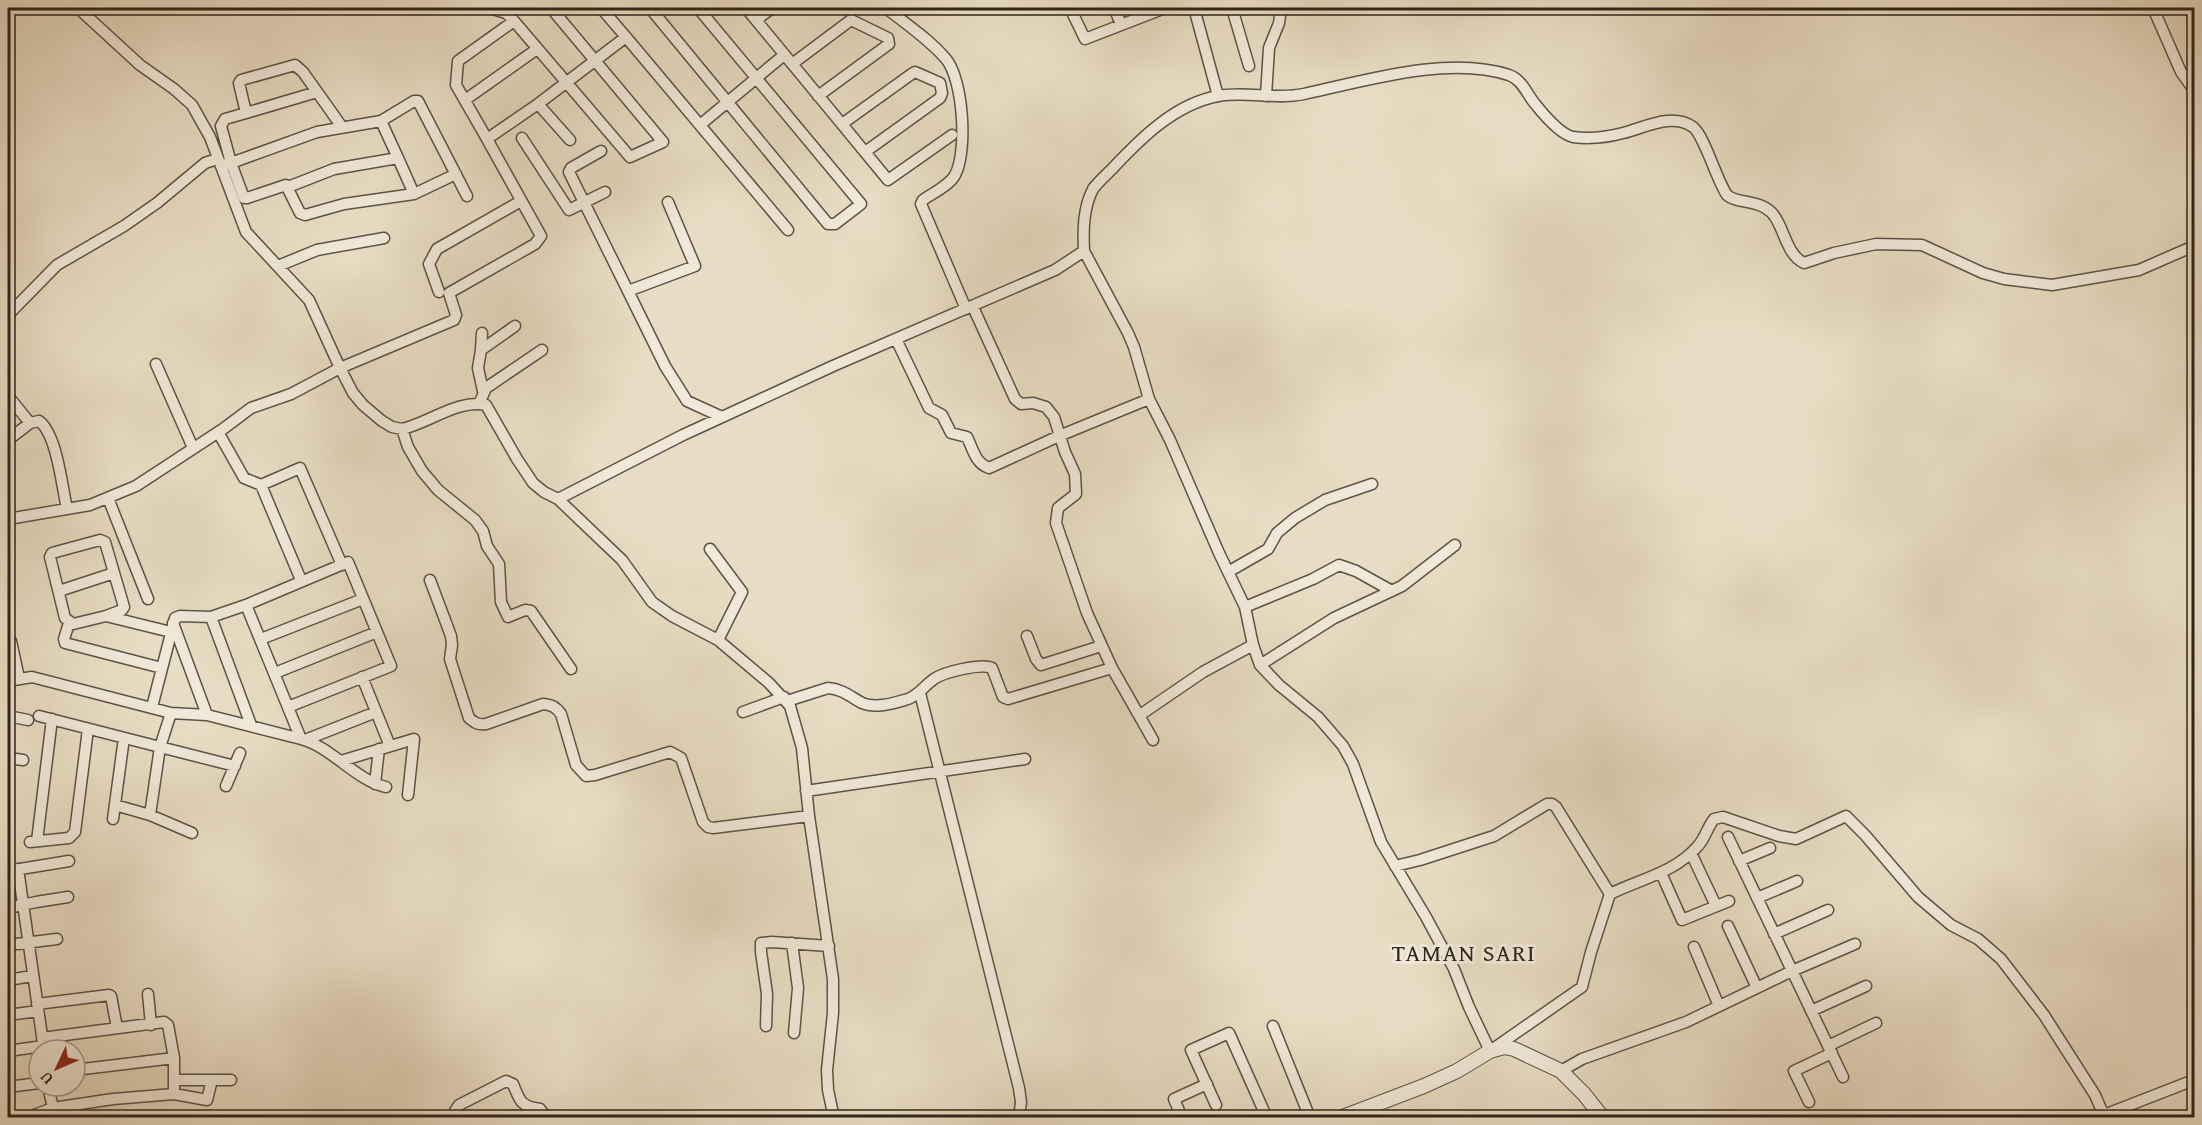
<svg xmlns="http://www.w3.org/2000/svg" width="2202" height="1125" font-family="'Gentium Book Plus',serif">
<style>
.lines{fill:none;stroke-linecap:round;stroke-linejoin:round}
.minor-casing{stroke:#5d5345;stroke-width:13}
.tertiary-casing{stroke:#5d5345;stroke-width:16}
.minor{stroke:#f0e9d9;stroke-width:10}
.tertiary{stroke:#f0e9d9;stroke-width:14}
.labels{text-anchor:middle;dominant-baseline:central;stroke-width:6;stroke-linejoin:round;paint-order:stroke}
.quarter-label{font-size:24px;letter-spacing:1.5px;fill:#2f251b;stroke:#f0e9d9}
</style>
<rect width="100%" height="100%" fill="#e8ddc4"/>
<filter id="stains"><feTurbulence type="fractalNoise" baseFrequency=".00333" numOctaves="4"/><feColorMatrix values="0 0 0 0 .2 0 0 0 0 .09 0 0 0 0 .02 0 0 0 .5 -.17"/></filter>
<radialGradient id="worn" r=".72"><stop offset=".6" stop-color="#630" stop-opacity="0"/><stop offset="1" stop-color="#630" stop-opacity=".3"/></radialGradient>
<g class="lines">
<defs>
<path id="minor" d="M78,8L140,65L174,89L192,105L210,137L246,232L309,300L340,368L353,393L363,405L382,421L392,427L402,429C429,423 458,399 486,405L517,459L533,483L544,492L558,499L622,560L652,602L672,616L718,640L769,683L790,706L802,748L809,816L833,979V1013L827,1070L828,1090L834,1118
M489,8L506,13L514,21L630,157L663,142L551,8
M601,8L626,37
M650,8L828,224H835L861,204L698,8
M746,8L888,180L952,135
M886,8C906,24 929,39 946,59C963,79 968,151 955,175C950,185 933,193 923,200L921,204L966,309
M1070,8L1085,39L1165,8
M1114,8L1121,24
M1194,8L1218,96
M1232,8L1249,66
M2153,8L2181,72L2194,90
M756,20L772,8
M792,64L851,20L888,38L889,44L818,96
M1266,96L1269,48L1279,23L1281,8
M465,100L537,49
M538,104L570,140
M246,113L317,92
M381,121L398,158
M842,124L913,73L915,72L940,83L942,93L940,98L865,152
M700,125L784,55
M342,127L303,72L295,65L241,80L239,83L246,113L225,119L221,126L231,163L317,132L381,121L414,101H418L467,196
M522,138L569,210L605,192
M487,139L456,85L458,61L514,21
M601,151L571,168L569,172L628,291
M226,164L231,163L244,198H247L286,185L300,213L305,215L344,204L414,194L456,174
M288,187L334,169L398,158L414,194
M668,202L695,266L628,291L665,366L687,401L722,417
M1084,251L1128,333L1134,347L1149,399L1170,440L1219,553L1245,607L1253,645L1260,665L1279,685L1318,717L1343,746L1353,764L1381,842L1426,917L1454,969L1469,1007L1490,1051L1582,987L1591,952L1610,894C1640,879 1674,873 1697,847C1705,839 1707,828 1714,819L1723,817L1779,836L1796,839L1846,816L1865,835L1918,897L1951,925L1978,939L2001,959L2044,1015L2095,1095L2105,1118
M278,266L317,250L384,238
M439,292L429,264L437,249L521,201
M8,315L57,265L124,226L157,203L205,163L217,159
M896,339L929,408L942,415L951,433L967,437C973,449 975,463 989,468L1059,436L1149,399
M481,350L482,333
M156,364L193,448
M483,391L478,368L481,350L515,326
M8,396L30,423L39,421C57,434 62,487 67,509
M479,404L486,388L542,350
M402,429L408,447L422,471L438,490L475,520L483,531L487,546L499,564L501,602L508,617L525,610L531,611L571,669
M218,432L244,478L261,485L301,580
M8,440L30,423
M261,485L300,468L342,565
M108,498L148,599
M558,499L683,435L833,366L1055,270L1084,251C1083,231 1083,208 1093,189C1098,182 1106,175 1112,169C1141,138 1175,104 1218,96C1247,91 1275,100 1304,94C1365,81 1448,55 1509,75C1523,80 1527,95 1536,105C1544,115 1560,134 1573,137C1588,139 1608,137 1623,133C1644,128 1672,112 1693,127C1704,135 1717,181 1727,195C1737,204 1757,199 1771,212C1784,224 1785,254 1804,263L1834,253L1876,244L1922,245L1983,273L2004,279L2052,285L2139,270L2194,246
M8,519L90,505L136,486L223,429L251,408L291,394L340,368L454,320L456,315L449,293L535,244L541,236L487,139L538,104L626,37L788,230
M710,549L742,592L718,640
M1228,572L1268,549L1277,533L1295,518L1325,500L1372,484
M430,580L451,636L452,645L450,659L469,718C475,723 478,725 486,724L543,704C552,705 556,707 561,714L576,765L586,776L595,775L670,752L681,758L703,822L708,827L713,828L809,816
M59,591L114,573
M1245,607L1313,579L1339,565L1356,571L1392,591
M106,616L122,610L124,607L105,542L100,540L52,553L50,557L65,618L73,624L106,616L171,632
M211,617L251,725
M69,623L64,639L65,643L162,668
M173,623L207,715
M1027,636L1036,659L1041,665L1101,646
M8,638L11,641L19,678
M261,639L363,599
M1260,665L1334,618L1402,586L1455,545
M1112,668L1153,740
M275,673L377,632
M362,677L390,746
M8,681L32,677L171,713L207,715L301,739L246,605
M920,693L1019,1088L1021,1102L1019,1118
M787,701L828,688C842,689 851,697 862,703C876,709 894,703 908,699C919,695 924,686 934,679C944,672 981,663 992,668L1003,697L1008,699L1112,668L1087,613L1056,523L1058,508L1076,494L1075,474L1065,452L1054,417L1046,407L1033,403L1021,404L1015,399L973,307
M152,707L175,618L180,616L211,617L246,605L348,562L391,666L288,707
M743,712L784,697
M171,713L160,747L235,766
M1140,715L1203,672L1253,645
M8,716L28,720
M39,716L160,747L150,815L115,805
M301,739C332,747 355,780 386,787
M305,740L376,712
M8,758L23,760
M341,761L414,739L408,795
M375,784L379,749
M226,786L240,753
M806,791L1025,759
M150,815L192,833
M113,819L124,738
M1728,837L1843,1077
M37,841L52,719
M30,842L69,838L75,832L88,729
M1691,853L1716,906
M1739,861L1770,848
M1395,866L1420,860L1494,836L1547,804H1552L1556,807L1610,894
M18,869L44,1050
M8,871L69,861
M1661,873L1682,920L1729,901
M1757,898L1797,881
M8,908L36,902L68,897
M1728,926L1757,988
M1774,934L1828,910
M792,943L798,988L794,1033
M8,945L57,939
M1694,947L1719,1006
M8,980L32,976
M148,994L151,1025
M37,1004L109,995L111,996L117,1028
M1811,1011L1866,986
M8,1015L38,1011
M766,1026L767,994L761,952V943L772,942L829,946
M1273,1026L1310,1118
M1828,1046L1876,1023
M8,1051L43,1046
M75,1070L174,1058
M1561,1071L1582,1059L1686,1022L1792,971L1855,944
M175,1080H231
M48,1086L53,1108L50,1112
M8,1087L39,1083
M174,1094L207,1100L212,1080
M1809,1102L1794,1071L1832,1053
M1216,1105L1191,1050L1229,1033L1267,1118
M2104,1115L2194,1080
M26,1118L53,1108L113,1099L174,1094V1058L168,1025L164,1022L42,1038
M458,1118L455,1111L459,1105L506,1081L513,1084C520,1101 520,1106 540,1109L547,1118
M1182,1118L1174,1099L1207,1084"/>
<path id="tertiary" d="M1340,1118L1424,1086L1457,1071L1490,1051L1504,1047L1514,1049L1561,1071L1584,1094L1603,1118"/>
</defs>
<use href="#minor" class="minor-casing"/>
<use href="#tertiary" class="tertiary-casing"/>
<use href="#minor" class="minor"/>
<use href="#tertiary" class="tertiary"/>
</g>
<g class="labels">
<g class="quarter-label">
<text x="1464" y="952">TAMAN SARI</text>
</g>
</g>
<rect width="2202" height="1125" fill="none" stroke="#e8ddc4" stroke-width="30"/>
<rect x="9" y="9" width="2184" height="1107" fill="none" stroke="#2f251b" stroke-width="3"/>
<rect x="15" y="15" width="2172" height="1095" fill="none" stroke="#2f251b" stroke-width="1.5"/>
<g transform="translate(57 1068) rotate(226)"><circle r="28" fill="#f0e9d9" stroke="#a39b8d" stroke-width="1.5"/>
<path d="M0-4.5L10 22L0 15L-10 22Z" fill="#8f2418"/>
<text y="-9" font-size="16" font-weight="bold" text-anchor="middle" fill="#2f251b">U</text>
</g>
<rect width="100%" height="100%" filter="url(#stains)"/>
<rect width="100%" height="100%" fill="url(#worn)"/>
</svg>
